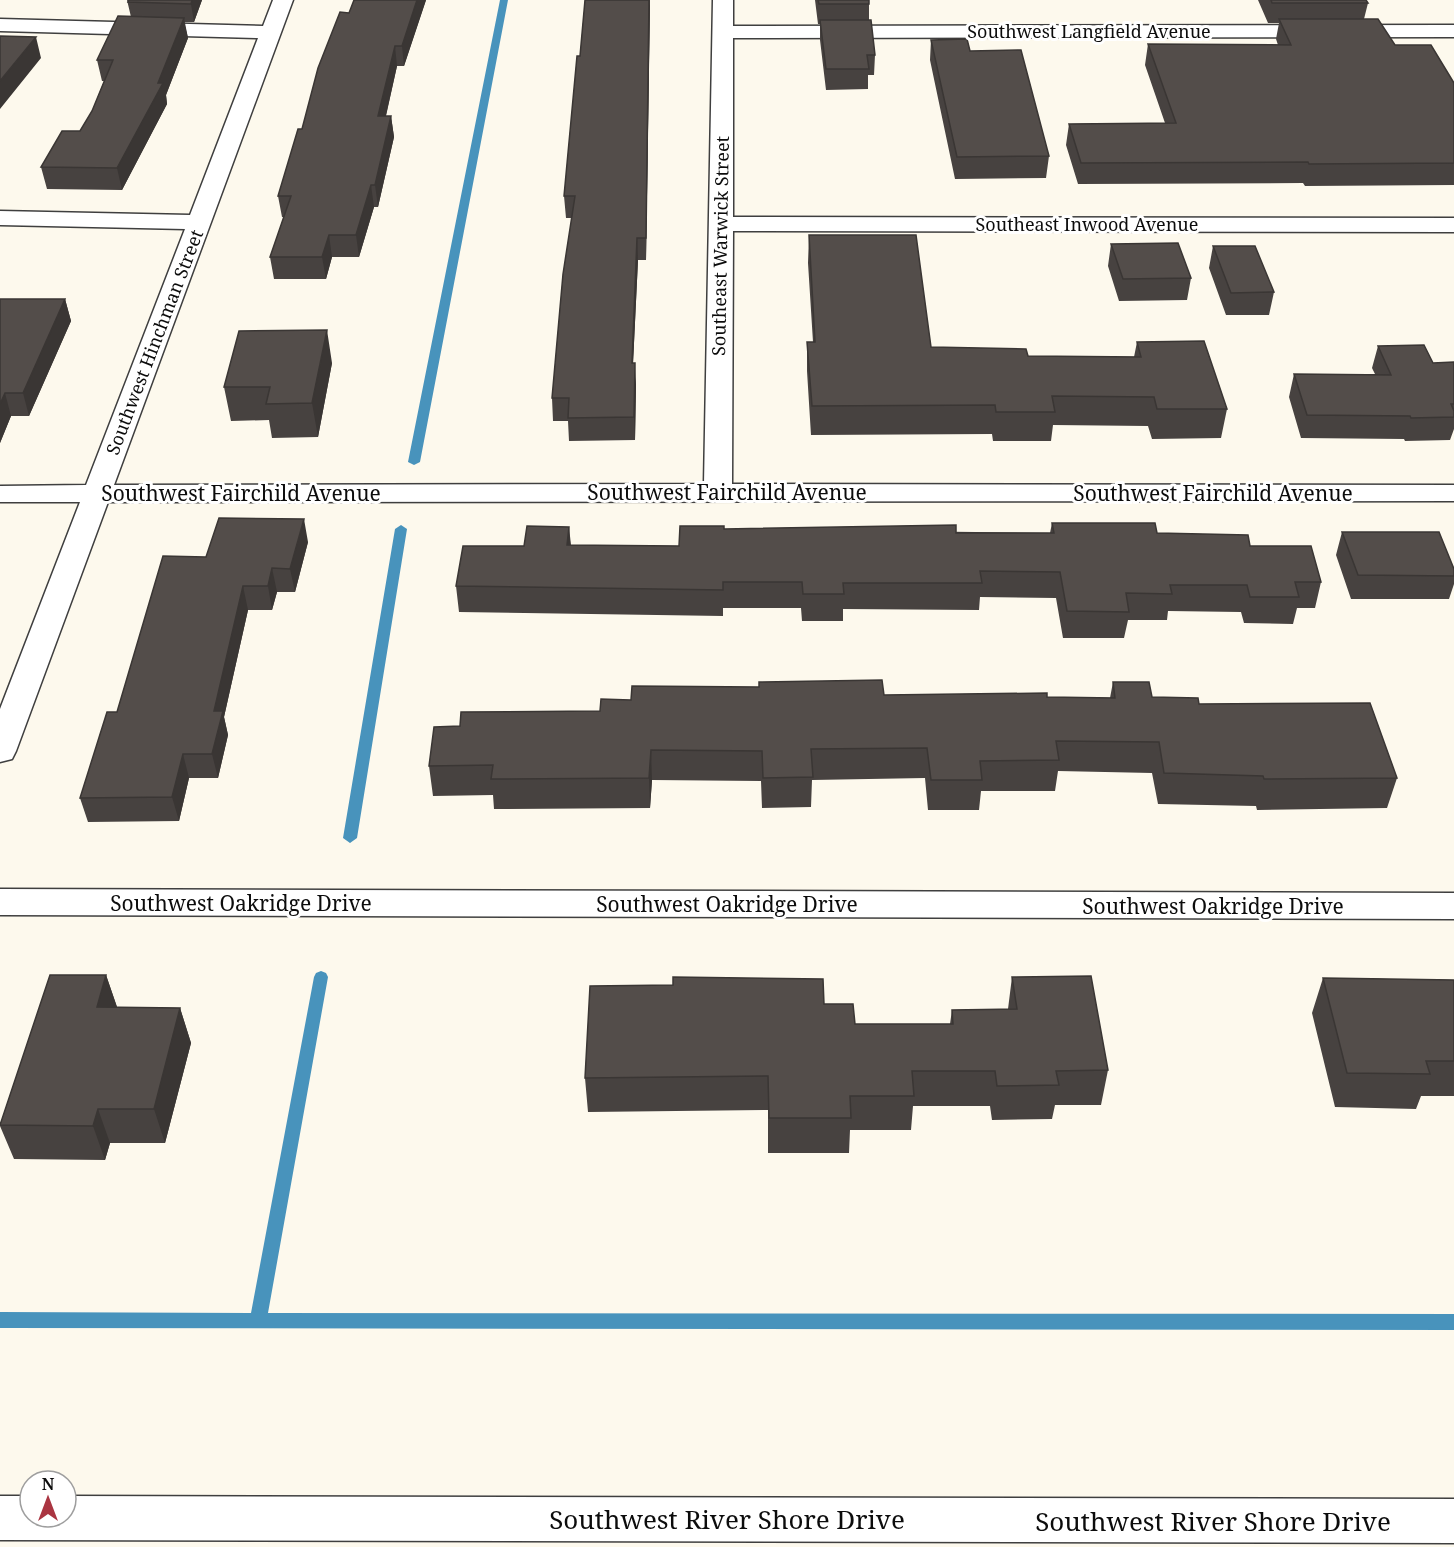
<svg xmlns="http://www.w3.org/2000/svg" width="1454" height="1547" font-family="'Noto Serif',serif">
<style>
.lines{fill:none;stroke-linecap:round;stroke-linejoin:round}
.stream{fill:#4893bc;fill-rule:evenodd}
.minor-casing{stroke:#3f3f3f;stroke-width:3}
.tertiary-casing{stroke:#3f3f3f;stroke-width:3}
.minor{fill:#fff;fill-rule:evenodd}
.tertiary{fill:#fff;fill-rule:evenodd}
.wall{fill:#474240}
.shaded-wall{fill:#3a3634}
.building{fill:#534d4a;stroke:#3a3634;stroke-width:1.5}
.labels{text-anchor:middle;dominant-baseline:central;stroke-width:6;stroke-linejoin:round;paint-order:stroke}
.far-street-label{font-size:18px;fill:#0c0c0c;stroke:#fff}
.street-label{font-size:21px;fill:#0c0c0c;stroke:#fff}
.near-street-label{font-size:26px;fill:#0c0c0c;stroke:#fff}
</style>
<rect width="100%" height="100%" fill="#fdf9ed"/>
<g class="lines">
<path class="stream" d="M500,0H508L420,462L414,465L408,462Z
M401,525L407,529L357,838L350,843L343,838L395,529Z
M321,971L326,973L328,977L268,1313L1454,1314V1330L0,1328V1312L251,1313L314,977L316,973Z"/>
<defs>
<path id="minor" d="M273,0H293L114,485L704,484L713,0H733V26L1454,25V37L733,38V217L1454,218V232L733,231L732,484L1454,485V501L108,502L16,751L12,759L0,762V709L80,502H0V486L86,485L185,229L0,225V211L190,215L258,38L0,31V19L263,26Z
M0,1496H30V1517H66V1496L1454,1499V1543L0,1540Z"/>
<path id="tertiary" d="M0,889L1454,893V919L0,915Z"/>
</defs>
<use href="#minor" class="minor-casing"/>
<use href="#tertiary" class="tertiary-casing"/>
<use href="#minor" class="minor"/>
<use href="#tertiary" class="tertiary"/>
</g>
<path class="wall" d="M127,0H202L194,22H184L188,38L166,95L167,104L122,190L47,189L41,167L80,131L92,111L104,81H102L97,60L131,17Z
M426,0L404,66H397L386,116H391L394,137L378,207H374L359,257H332L326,279H274L270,257L284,217H282L278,196L302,129L349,13Z
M585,0H650L646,260H638L633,363L636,385L635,440L569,441L568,421H553L552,398L572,218H566L564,196L580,56Z
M815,0H869V20L875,55L874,75H868V89L826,90L820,40V24H818Z
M1258,0H1366L1368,3L1364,19L1395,45L1454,83V185L1305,186L1303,183L1078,184L1066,145L1069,124L1165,123L1145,65L1148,44L1278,45L1276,39L1279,23H1268Z
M931,40L970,51L1049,156L1046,178L955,179L930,60Z
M809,235L931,347L1028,356L1134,357L1137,342L1227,409L1221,438L1152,439L1148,426L1053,425L1051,441H993L992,434L811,435L807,371V342H813L808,263Z
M1111,244L1191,278L1187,300L1119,301L1108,266Z
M1213,246L1274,292L1269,315H1226L1209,268Z
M0,299H65L71,321L29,416H11L0,443Z
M1378,346L1433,363L1454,362V429L1450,440L1405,441L1404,439L1301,438L1289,397L1294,374H1375L1372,368Z
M332,363L318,437L272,438L269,420L231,421L224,387Z
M1052,523L1157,533L1250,546L1321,582L1315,608H1297L1293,624L1244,623L1241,612L1168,611L1167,620H1128L1124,638H1063L1056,598L980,597L979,610L843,609V621H802L801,608H723V616L459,612L456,586L569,527L571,545L679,546L724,529L1050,533Z
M1342,532L1454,569V584L1449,599H1351L1336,555Z
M308,542L295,592H277L272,610H248L224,717L228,735L218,778H189L179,821L88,822L80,798L117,712L206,557Z
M1113,682L1152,697L1199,704L1397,778L1387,808L1257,810L1256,806L1158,804L1152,773L1058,771L1055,791H981L979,810H928L925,778L812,780L811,807L762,808L761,781L652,780L650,808L494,809L493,795L433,796L429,766L460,726L600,711L631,700L884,695L1110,698Z
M106,975L117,1007L180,1008L191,1043L165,1143H110L105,1160L14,1159L0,1126V1123Z
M1012,977L1108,1070L1101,1105H1055L1052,1119L992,1120L990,1106H913L911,1130H850L849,1153H768V1110L588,1112L585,1078L824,1004L855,1024H950L952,1010L1008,1009Z
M1323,978L1454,980V1096H1421L1416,1109L1335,1107L1312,1013Z"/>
<path class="shaded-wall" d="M192,0H202L194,22L191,4Z
M417,0H426L404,66L402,46Z
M649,0L650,6L646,260V238Z
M184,18L188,38L166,95L167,104L122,190L117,168Z
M36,37L41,58L0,109V81Z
M395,46L397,66L381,137L378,116Z
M391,116L394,137L378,207L375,185Z
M371,185L374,207L359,257L356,235Z
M329,235L332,257L326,279L322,257Z
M637,238L638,260L632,385V363Z
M65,299L71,321L29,416L23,393Z
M327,330L332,363L318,437L312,403Z
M635,363L636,385L635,440L634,417Z
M5,393L11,416L0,443V404Z
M304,519L308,542L295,592L290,569Z
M569,527L571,553L567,545Z
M272,568L277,592L272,610L268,586Z
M243,586L248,610L224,717L228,735L218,778L212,754L214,711Z
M651,750L652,780L650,808L649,778Z
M183,754L189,778L179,821L172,797Z
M106,975L118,1010L97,1007Z
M180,1008L191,1043L165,1143L154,1109Z
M98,1109L110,1143L105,1160L93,1126Z"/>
<path class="building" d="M129,0H192L191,4L128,2Z
M354,0H417L402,46H395L378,116H391L375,185H371L356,235H329L322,257H270L291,196H278L298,129H302L318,68L340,12L349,13Z
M585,0H649L646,238H637L632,363H635L634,417L568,418L569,398H552L563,274L575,196H564L577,56H580Z
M818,0H869V4H819Z
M1271,0H1366L1368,3H1272Z
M118,16L184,18L158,83H163L117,168L41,167L62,131H80L92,111L113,60H97Z
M1279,19H1378L1395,45H1431L1454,83V163L1309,164L1308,162L1081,163L1069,124L1176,123L1148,44L1291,45Z
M820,20H871L875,55H867L869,69H826Z
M0,36L36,37L0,81Z
M967,39L970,51L1021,50L1049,156L957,157L931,40Z
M809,235H916L931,347L1026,349L1028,356L1141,357L1137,342L1204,341L1227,409H1157L1154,397L1052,396L1055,412H996L995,405L812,406L807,342H815Z
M1178,243L1191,278L1123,279L1111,244Z
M1213,246H1255L1274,292L1231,293Z
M0,299H65L23,393H5L0,404Z
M327,330L312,403L266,404L270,387H224L239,331Z
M1424,345L1433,363L1454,362V404H1451L1454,411V417L1411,418L1410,416L1307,415L1294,374L1391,375L1378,346Z
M219,518L304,519L290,569L272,568L268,586H243L214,711H223L212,754H183L172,797L80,798L107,712H117L163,556L206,557Z
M1052,523H1155L1157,533L1248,535L1250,546H1311L1321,582H1295L1299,597H1250L1247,585H1170L1172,594L1126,593L1129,612L1067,611L1060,572L980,571L982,583H843L844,594H803L802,582H723V590L456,586L463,546H524L527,526L569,527L567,545L679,546L680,526H724V529L956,525V533H1054Z
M1342,532H1439L1454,569V576L1358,575Z
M882,680L884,695L1047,693V697L1115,698L1113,682H1149L1152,697L1198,698L1199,704L1370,703L1397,778L1264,779L1263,776L1164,773L1159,742L1056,741L1059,760L980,761L982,780H931L927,748L811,749L813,777L763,778L762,751L651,750L649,778L491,779L493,765L429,766L434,727L460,726L461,712L600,711L601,699L631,700L632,686L759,687V682Z
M50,975H106L97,1007L180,1008L154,1109H98L93,1126L0,1125Z
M1091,976L1108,1070L1056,1071L1059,1085L997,1086L995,1071H912L914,1096H850L851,1118H769L768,1076L585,1078L590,986L673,985V977L823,979L824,1004H853L855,1024H953L952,1010L1017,1009L1012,977Z
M1323,978L1454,980V1061H1426L1430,1074L1347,1073Z"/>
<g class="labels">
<g class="far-street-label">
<text x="1089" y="31">Southwest Langfield Avenue</text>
<text x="1087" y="224">Southeast Inwood Avenue</text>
<text transform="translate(720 246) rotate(-89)">Southeast Warwick Street</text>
<text transform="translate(154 342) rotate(-69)">Southwest Hinchman Street</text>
</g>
<g class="street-label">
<text x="727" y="492">Southwest Fairchild Avenue</text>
<text x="241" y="493">Southwest Fairchild Avenue</text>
<text x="1213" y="493">Southwest Fairchild Avenue</text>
<text x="241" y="903">Southwest Oakridge Drive</text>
<text x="727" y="904">Southwest Oakridge Drive</text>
<text x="1213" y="906">Southwest Oakridge Drive</text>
</g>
<g class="near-street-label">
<text x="727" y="1519">Southwest River Shore Drive</text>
<text x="1213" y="1521">Southwest River Shore Drive</text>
</g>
</g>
<g transform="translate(48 1499)"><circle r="28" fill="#ffffff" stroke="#9e9e9e" stroke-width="1.5"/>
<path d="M0-4.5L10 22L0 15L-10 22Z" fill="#aa3541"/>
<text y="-9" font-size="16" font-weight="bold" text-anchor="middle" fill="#0c0c0c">N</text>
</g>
</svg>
